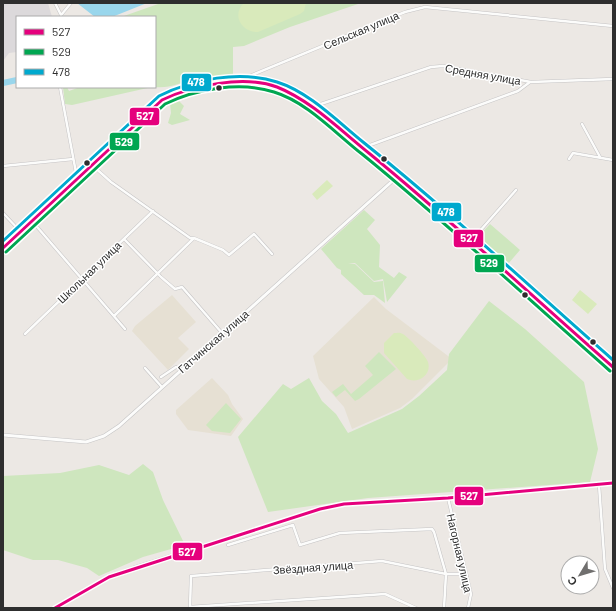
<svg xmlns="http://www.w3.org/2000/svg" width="616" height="611" font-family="Barlow,sans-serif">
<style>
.industrial{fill:#dcd9db}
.education{fill:#e6e0d3}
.green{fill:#cee6be}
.pitch{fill:#d9eabb}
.water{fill:#99d6ec}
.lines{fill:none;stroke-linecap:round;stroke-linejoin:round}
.river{stroke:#99d6ec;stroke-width:6}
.minor-casing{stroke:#c5c4c5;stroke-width:3.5}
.tertiary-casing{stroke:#c5c4c5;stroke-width:4}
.secondary-casing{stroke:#c5c4c5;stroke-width:4.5}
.minor{stroke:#fcfcfb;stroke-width:2.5}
.tertiary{stroke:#fcfcfb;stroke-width:3}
.secondary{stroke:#fcfcfb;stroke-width:3.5}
.bus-1-casing{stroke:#fff;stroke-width:6}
.bus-2-casing{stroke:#fff;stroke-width:6}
.bus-3-casing{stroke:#fff;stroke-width:6}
.bus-1{stroke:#e5007d;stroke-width:3}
.bus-2{stroke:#00a651;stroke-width:3}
.bus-3{stroke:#00a9ce;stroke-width:3}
.bus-dot{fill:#2e2e2e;stroke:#fff;stroke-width:1.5}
.labels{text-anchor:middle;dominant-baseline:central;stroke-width:3;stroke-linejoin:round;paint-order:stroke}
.street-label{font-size:11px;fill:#2e2e2e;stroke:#fff}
.line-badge{stroke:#fff;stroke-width:1.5}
.badge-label{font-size:11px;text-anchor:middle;font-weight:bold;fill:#fff}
</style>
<rect width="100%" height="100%" fill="#ece8e4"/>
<path class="industrial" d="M3,3H48L52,17H17V52L9,53L3,61Z"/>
<path class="education" d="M172,295L196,322L178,338L189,349L168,370L132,331L135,326Z
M374,297L386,309L452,359L412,399L400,408L352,429L344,407L319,379L313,356Z
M212,378L228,395L232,404L243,419L231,436L188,430L176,414V410Z"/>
<path class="green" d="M161,3H361L290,27L244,46L233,47V75C220,76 207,77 195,80C181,82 169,89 155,87V17H121Z
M63,87H67L69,91L80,87H152L72,105L65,104Z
M177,99L184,106L180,114L190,120L172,125L168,123L171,113L170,103Z
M364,210L375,220L367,229L380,245L379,267L394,278L399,272L407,277L387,302L383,279L374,281L355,263H348L355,264L374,282L383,281L385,303L374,295H364L341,274V268V270L337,268L321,249Z
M490,224L520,250L508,264L478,237Z
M489,301L525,329L584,382L598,449L590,482L368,498L268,512L238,437L283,384L291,389L309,378L322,401L336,414L348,433L402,409L419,396L447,370L449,354Z
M379,352L396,369L359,399L355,401L345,390L336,397L332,392L343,384L351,394L373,375L365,366Z
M226,403L241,419L230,433L212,431L206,425Z
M143,464L153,472L163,500L185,545L143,557L99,576L87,568L58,560H33L3,550V476L60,473L99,465L129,475Z"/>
<path class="pitch" d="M244,3H306L304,11L300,14L258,32C242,33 231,15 244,3Z
M327,180L333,186L317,200L312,194Z
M580,290L597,304L588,314L572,300Z
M394,333C397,333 399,332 403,334C408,337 426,356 428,362C432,375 418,384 407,379L384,353V343Z"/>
<path class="water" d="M77,3L85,4L147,3L112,17H95Z"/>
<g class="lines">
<path class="river" d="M3,83L17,80"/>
<defs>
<path id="minor" d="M55,3L61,15V17
M62,14L71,3
M235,82L405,12L425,7L613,26
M60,87L77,178
M312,107L431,67L443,66L531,82L613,79
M582,124L600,157
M362,148L518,91L530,82
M569,159L573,153L613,160
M92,165L111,182L190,238H193
M3,166L73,159
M3,213L20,231
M32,221L125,329
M124,239L161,277L175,289L182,287L222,333
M472,240L516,190
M114,316L194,238L223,250L229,255L254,234L272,254
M25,334L153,211
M145,368L161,386
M161,377L176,367
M599,485L605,569L613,588
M448,498L471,594L468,608
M228,545L293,525L300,545L340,533L432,529L434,532L446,574L444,608
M416,608L385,594L190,607L191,576L382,561L446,574H466"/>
<path id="tertiary" d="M3,435L86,442L104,436L119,426L398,176"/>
<path id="secondary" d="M3,248L162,100C188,84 247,77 276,87C308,100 335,127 362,148C449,217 529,294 613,367
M55,608L109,577L134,568L320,509L344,504L448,498L613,483"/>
</defs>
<use href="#minor" class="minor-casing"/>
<use href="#tertiary" class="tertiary-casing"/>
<use href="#secondary" class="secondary-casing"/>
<use href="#minor" class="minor"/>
<use href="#tertiary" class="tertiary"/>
<use href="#secondary" class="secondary"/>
<defs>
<path id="bus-1" d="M3,248L162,100C193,85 244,75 277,87C312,101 341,131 370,154C453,222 532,296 613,367
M55,608L109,577L320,509L344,504L448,498L613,483"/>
<path id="bus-2" d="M6,252L165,104C196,89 240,81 274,92C307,102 335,133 362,154C447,223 527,298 610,371"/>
<path id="bus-3" d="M3,241L159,96C193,79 240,70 277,82C309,92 337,121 363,142C449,211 530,287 613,360"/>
</defs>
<use href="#bus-1" class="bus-1-casing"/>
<use href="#bus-2" class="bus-2-casing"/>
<use href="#bus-3" class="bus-3-casing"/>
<use href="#bus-1" class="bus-1"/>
<use href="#bus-2" class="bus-2"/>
<use href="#bus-3" class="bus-3"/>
</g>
<g class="bus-dot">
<circle cx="219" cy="88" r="3.5"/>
<circle cx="384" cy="159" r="3.5"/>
<circle cx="87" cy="163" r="3.5"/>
<circle cx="525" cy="295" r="3.5"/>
<circle cx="593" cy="342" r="3.5"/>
</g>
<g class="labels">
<g class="street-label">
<text transform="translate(361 30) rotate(-23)">Сельская улица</text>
<text transform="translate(483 74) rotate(10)">Средняя улица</text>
<text transform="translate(89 272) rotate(-44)">Школьная улица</text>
<text transform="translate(213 341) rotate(-41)">Гатчинская улица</text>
<text transform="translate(460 553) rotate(77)">Нагорная улица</text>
<text transform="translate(313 567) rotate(-4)">Звёздная улица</text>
</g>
</g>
<g class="line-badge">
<rect x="181" y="73" width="31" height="19" rx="4" fill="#00a9ce"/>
<rect x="129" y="107" width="31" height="19" rx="4" fill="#e5007d"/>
<rect x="109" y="132" width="31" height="19" rx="4" fill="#00a651"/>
<rect x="431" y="202" width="31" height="20" rx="4" fill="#00a9ce"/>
<rect x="453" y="229" width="31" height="19" rx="4" fill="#e5007d"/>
<rect x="474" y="254" width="31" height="19" rx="4" fill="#00a651"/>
<rect x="454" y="486" width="30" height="20" rx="4" fill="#e5007d"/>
<rect x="172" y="542" width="31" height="19" rx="4" fill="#e5007d"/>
</g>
<g class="badge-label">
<text x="196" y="86">478</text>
<text x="145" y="120">527</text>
<text x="124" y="146">529</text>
<text x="446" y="216">478</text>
<text x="469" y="242">527</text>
<text x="489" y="267">529</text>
<text x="469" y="500">527</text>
<text x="187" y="556">527</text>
</g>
<rect width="616" height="611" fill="none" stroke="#2e2e2e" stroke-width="8"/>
<rect x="16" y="16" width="140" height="72" fill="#ffffff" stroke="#ababab"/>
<rect x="24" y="29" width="20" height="6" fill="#e5007d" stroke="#ababab"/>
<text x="52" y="36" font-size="12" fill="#2e2e2e">527</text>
<rect x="24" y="49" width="20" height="6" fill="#00a651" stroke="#ababab"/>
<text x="52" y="56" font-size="12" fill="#2e2e2e">529</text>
<rect x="24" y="69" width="20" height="6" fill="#00a9ce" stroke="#ababab"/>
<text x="52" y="76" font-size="12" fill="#2e2e2e">478</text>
<g transform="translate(580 575) rotate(232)"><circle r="19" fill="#ffffff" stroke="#ababab"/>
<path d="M0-3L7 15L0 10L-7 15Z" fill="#706f6e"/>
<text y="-6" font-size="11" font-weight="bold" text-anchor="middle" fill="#2e2e2e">С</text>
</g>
</svg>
